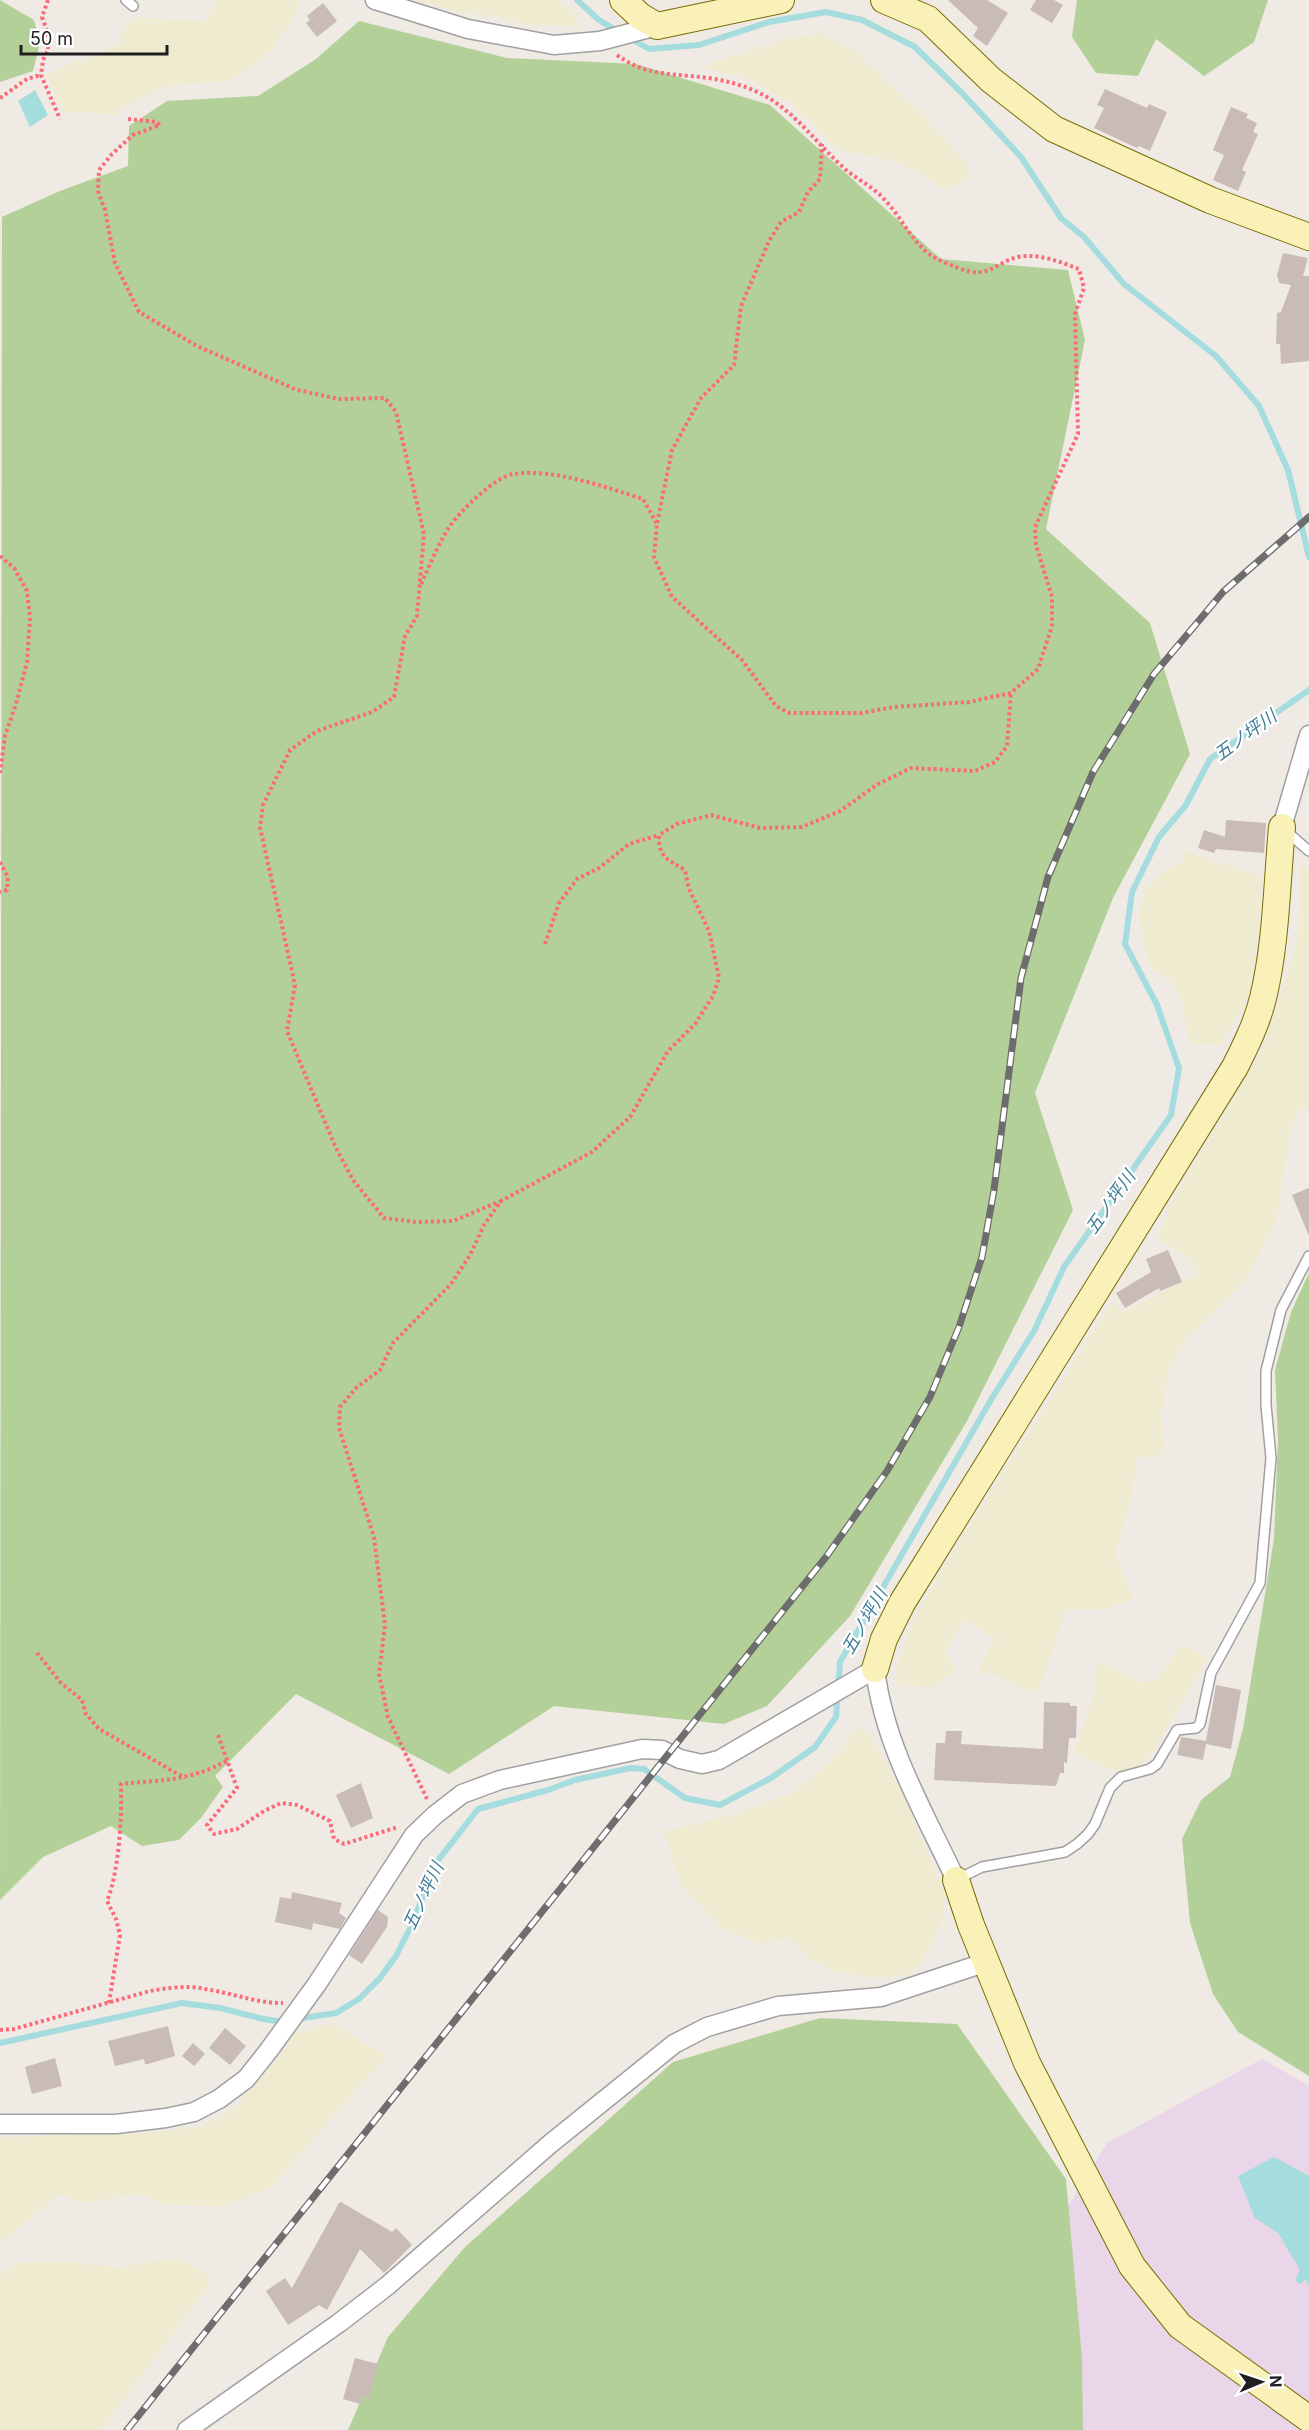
<svg xmlns="http://www.w3.org/2000/svg" width="1309" height="2430" font-family="Inter,'Noto Sans JP',sans-serif">
<style>
.industrial{fill:#e9d7e9}
.farmland{fill:#efebd0}
.forest{fill:#b4d099}
.water{fill:#a5dcde}
.lines{fill:none;stroke-linecap:round;stroke-linejoin:round}
.stream{stroke:#a5dcde;stroke-width:6}
.building{fill:#c8bbb8}
.lane-casing{stroke:#a0a0a0;stroke-width:12}
.street-casing{stroke:#a0a0a0;stroke-width:21}
.secondary-casing{stroke:#786e03;stroke-width:28}
.path{stroke:#fc6a78;stroke-width:4;stroke-dasharray:3 3;stroke-linecap:butt}
.lane{stroke:#fff;stroke-width:9}
.street{stroke:#fff;stroke-width:18}
.secondary{stroke:#faf1b8;stroke-width:26}
.rail-casing{stroke:#6d6d6d;stroke-width:7}
.rail{stroke:#fff;stroke-width:4.5;stroke-dasharray:14;stroke-linecap:butt}
.labels{text-anchor:middle;dominant-baseline:central;stroke-width:4.5;stroke-linejoin:round;paint-order:stroke}
.water-label{font-size:18px;font-style:italic;fill:#417e98;stroke:#fff}
</style>
<rect width="100%" height="100%" fill="#f0eae5"/>
<path class="industrial" d="M1262,2059L1309,2086V2430H983L988,2336L1107,2143Z"/>
<path class="farmland" d="M215,0H300L292,20L271,51L246,72L223,82L167,86L126,105L115,115L82,112L64,113L47,75L74,62L101,55L117,44L124,30L135,18L206,21Z
M416,0H558L570,10L581,27L526,24L497,17L450,10Z
M819,33L852,49L921,113L970,168L965,180L945,191L925,175L890,160L844,151L828,141L789,102L749,79L699,67L786,39Z
M1185,851L1263,877L1253,978L1245,1005L1220,1045L1191,1043L1186,1027L1183,1005L1171,978L1152,971L1142,937L1139,912L1146,889L1164,872L1182,862Z
M1300,861L1309,871V1106L1300,1109L1290,1133L1276,1223L1244,1282L1187,1339L1168,1373L1162,1410L1163,1451L1158,1456L1137,1457L1131,1498L1115,1555L1133,1599L1105,1609L1066,1610L1038,1692L1018,1689L1007,1679L978,1672L994,1639L964,1619L945,1653L956,1670L930,1688L912,1685L898,1688L896,1670L914,1618L955,1549L1113,1301L1123,1313L1199,1273L1185,1256L1156,1238L1164,1225L1169,1206L1262,1051L1298,940Z
M1180,1645L1202,1654L1207,1660L1150,1756L1140,1766L1115,1772L1074,1753L1094,1696L1093,1680L1099,1662L1141,1683L1155,1680L1170,1663Z
M860,1727L871,1736L903,1794L945,1895L941,1926L922,1961L909,1975L879,1978L837,1972L809,1959L792,1938L762,1944L722,1929L680,1884L664,1831L731,1815L765,1804L795,1791L830,1762L845,1746L851,1732Z
M333,2023L370,2046L388,2054L270,2189L223,2206L168,2205L137,2194L88,2203L58,2195L0,2244V2137L146,2133L198,2127L235,2108L279,2057L294,2034Z
M165,2258L186,2262L210,2276L207,2288L101,2430H0V2275L16,2263L65,2261L118,2268Z"/>
<path class="forest" d="M0,0L34,20L40,43L33,71L0,82Z
M1077,0H1268L1254,42L1204,76L1156,39L1138,76L1096,73L1072,37Z
M359,21L507,58L636,64L770,105L941,259L1068,270L1085,340L1046,529L1150,623L1190,754L1113,898L1035,1093L1073,1210L967,1421L850,1616L767,1706L724,1724L554,1706L449,1774L296,1694L215,1776L223,1787L201,1818L179,1840L142,1846L111,1826L43,1857L0,1900L2,217L60,191L128,166L129,126L167,101L258,96L316,59Z
M1309,1273V2076L1238,2032L1213,1994L1190,1923L1182,1839L1201,1800L1230,1777L1243,1729L1274,1539L1278,1440L1275,1370L1291,1312Z
M820,2018L957,2024L1066,2179L1082,2358L1083,2430H348L388,2337L466,2246L673,2062Z"/>
<path class="water" d="M35,90L48,115L30,127L18,101Z
M1274,2157L1309,2176V2285L1305,2279L1301,2284L1295,2281L1300,2270L1278,2233L1255,2218L1238,2176Z"/>
<g class="lines">
<path class="stream" d="M577,0L599,20L619,32
M628,37L649,49L699,45L769,22L826,12L862,20L915,47L962,93L1021,157L1061,218L1084,237L1124,284L1216,356L1259,406L1288,470L1309,557
M297,2019L336,2013L359,1999L380,1978L396,1956L413,1922L436,1863L478,1809L548,1790L575,1780L631,1768L644,1769L685,1798L720,1805L771,1778L815,1747L836,1717L840,1662L992,1398L1034,1331L1064,1267L1171,1115L1179,1068L1157,1005L1125,944L1132,892L1159,837L1186,805L1210,759L1309,690
M0,2043L182,2003L220,2008L263,2019L284,2022"/>
</g>
<path class="building" d="M948,0H987L1008,13L987,46L973,36L978,28Z
M1036,0H1054L1063,5L1052,23L1030,10Z
M323,3L337,21L317,37L306,23L310,20L307,16Z
M1105,89L1147,108L1149,104L1167,112L1150,151L1139,146L1137,148L1094,128L1104,108L1097,105Z
M1231,107L1248,114L1246,118L1257,123L1253,132L1258,134L1242,170L1246,172L1238,191L1213,180L1224,155L1213,150Z
M1283,253L1308,258L1303,276H1309V361L1281,364L1280,344H1276L1277,313L1281,312L1291,285L1279,283L1277,275Z
M1226,820L1266,823L1264,853L1216,849L1214,853L1198,848L1204,830L1225,837Z
M1309,1188V1236L1292,1195Z
M1168,1250L1182,1282L1160,1291L1159,1288L1125,1308L1116,1293L1151,1272L1146,1259Z
M1216,1685L1241,1690L1231,1749L1206,1744L1203,1760L1177,1755L1181,1737L1206,1741Z
M1044,1702L1070,1703V1706H1077L1076,1738H1069L1067,1763L1064,1762V1773H1060L1056,1786L934,1780L936,1743H945L946,1731H962L961,1744L1043,1749Z
M361,1783L373,1818L351,1828L336,1795Z
M292,1892L342,1903L339,1913L346,1918L340,1929L313,1923L312,1930L275,1922L280,1897L291,1899Z
M378,1910L388,1917L387,1927L362,1964L349,1955Z
M168,2026L175,2056L148,2064H145L144,2059L115,2066L108,2041Z
M225,2028L246,2046L230,2065L209,2048Z
M193,2043L205,2054L194,2066L182,2056Z
M55,2058L62,2086L32,2094L25,2067Z
M341,2202L392,2232L396,2228L412,2245L384,2273L360,2249L327,2310L319,2305L288,2325L266,2291L285,2278L292,2288L339,2203Z
M355,2358L378,2364L369,2398L362,2396L360,2404L343,2399Z"/>
<g class="lines">
<defs>
<path id="lane" d="M126,0L133,6
M1286,831L1309,851
M956,1880L982,1867L1065,1852L1077,1844L1088,1834L1095,1824L1110,1788L1121,1777L1150,1769L1157,1764L1177,1730L1196,1728L1200,1724L1211,1673L1260,1583L1271,1458L1266,1405V1371L1281,1310L1309,1256"/>
<path id="street" d="M375,0L468,29L554,45L600,41L657,26
M1282,827L1309,735
M0,2124H116L166,2118L194,2112L219,2099L246,2079L269,2050L317,1984L414,1835L435,1815L462,1794L500,1780L642,1749L662,1750L680,1759L702,1764L719,1760L875,1669C884,1745 924,1812 956,1880
M187,2430L339,2323L387,2286L550,2144L674,2044L707,2027L778,2006L881,1997L987,1962"/>
<path id="secondary" d="M623,0L640,16L657,26L781,0
M884,0L928,19L991,80L1054,129L1210,200L1309,237
M875,1669L884,1639L902,1603L1235,1067C1246,1045 1257,1023 1263,998C1276,946 1277,882 1282,827
M956,1880L971,1925L1027,2063L1132,2266L1180,2326L1309,2419"/>
</defs>
<use href="#lane" class="lane-casing"/>
<use href="#street" class="street-casing"/>
<use href="#secondary" class="secondary-casing"/>
<path class="path" d="M48,0L42,17L48,34V50L43,60L41,75L60,119
M617,55C642,73 660,73 689,76C719,78 750,85 775,102C803,122 819,146 844,168C856,179 872,186 883,198C900,215 911,240 929,254C937,260 949,264 958,268C990,280 993,263 1018,257C1039,253 1060,262 1079,269L1084,288L1075,314L1078,434L1035,527L1036,545L1052,597V626L1038,669L1011,693L969,702L894,707L862,713H789L776,706L742,660L672,597L654,557L657,524L672,450L701,398L734,365L741,306L769,241L781,222L799,212L808,192L820,179L822,144
M0,98L27,79L41,75
M128,119L157,122L160,125L133,135L112,154L99,170L98,191L105,210L115,263L139,312L197,346L297,390L339,399L385,398L396,412L424,534L417,616L405,636L394,697L372,712L317,731L290,750L263,805L260,827L295,985L287,1031L335,1146L353,1180L384,1218L416,1222L453,1221L501,1201
M0,556L14,568L27,591L30,618L27,662L16,704L5,736L0,773
M421,584C430,565 438,544 450,526C460,511 495,477 513,474C553,468 605,487 643,499L657,524
M0,862L8,877L7,890L0,892
M545,944L559,903L577,879L599,868L629,844L659,835
M37,1653L61,1683L82,1700L86,1714L99,1729L185,1778
M218,1735L237,1788L207,1825L214,1834L237,1829L264,1811L281,1803L297,1805L330,1821L334,1839L344,1844L398,1827
M427,1799L388,1717L379,1674L385,1625L374,1537L339,1428L340,1407L356,1388L380,1370L393,1343L451,1284L470,1255L484,1225L501,1201L592,1152L630,1117L668,1051L695,1024L713,996L719,978L709,931L689,889L685,870C668,860 658,857 659,835L677,824L711,815L760,828L802,827L840,811L878,784L911,768L975,771L995,762L1007,746L1011,693
M109,2003L120,1935L116,1919L107,1901C119,1872 122,1817 121,1784C163,1780 188,1781 227,1761
M0,2030L14,2029L150,1991C167,1988 188,1985 205,1989C232,1993 255,2003 283,2003"/>
<use href="#lane" class="lane"/>
<use href="#street" class="street"/>
<use href="#secondary" class="secondary"/>
<defs>
<path id="rail" d="M127,2430L826,1557L887,1471L930,1397L959,1327L982,1257L994,1190L1021,978L1048,877L1093,772L1154,674L1223,592L1309,517"/>
</defs>
<use href="#rail" class="rail-casing"/>
<use href="#rail" class="rail"/>
</g>
<g class="labels">
<g class="water-label">
<text transform="translate(1245 735) rotate(-36)">五ノ坪川</text>
<text transform="translate(1110 1202) rotate(-55)">五ノ坪川</text>
<text transform="translate(864 1621) rotate(-60)">五ノ坪川</text>
<text transform="translate(423 1896) rotate(-65)">五ノ坪川</text>
</g>
</g>
<g transform="translate(1261 2382) rotate(88)" stroke="#ffffff" stroke-width="4.5" paint-order="stroke">
<path d="M0-4.5L10 22L0 15L-10 22Z" fill="#1f1f1f"/>
<text y="-9" font-size="16" font-weight="bold" text-anchor="middle" fill="#1f1f1f">N</text>
</g>
<path d="M21 45v9h146v-9" fill="none" stroke="#1f1f1f" stroke-width="3"/>
<text x="30" y="45" font-size="18" fill="#1f1f1f" stroke="#ffffff" stroke-width="4.5" paint-order="stroke">50 m</text>
</svg>
